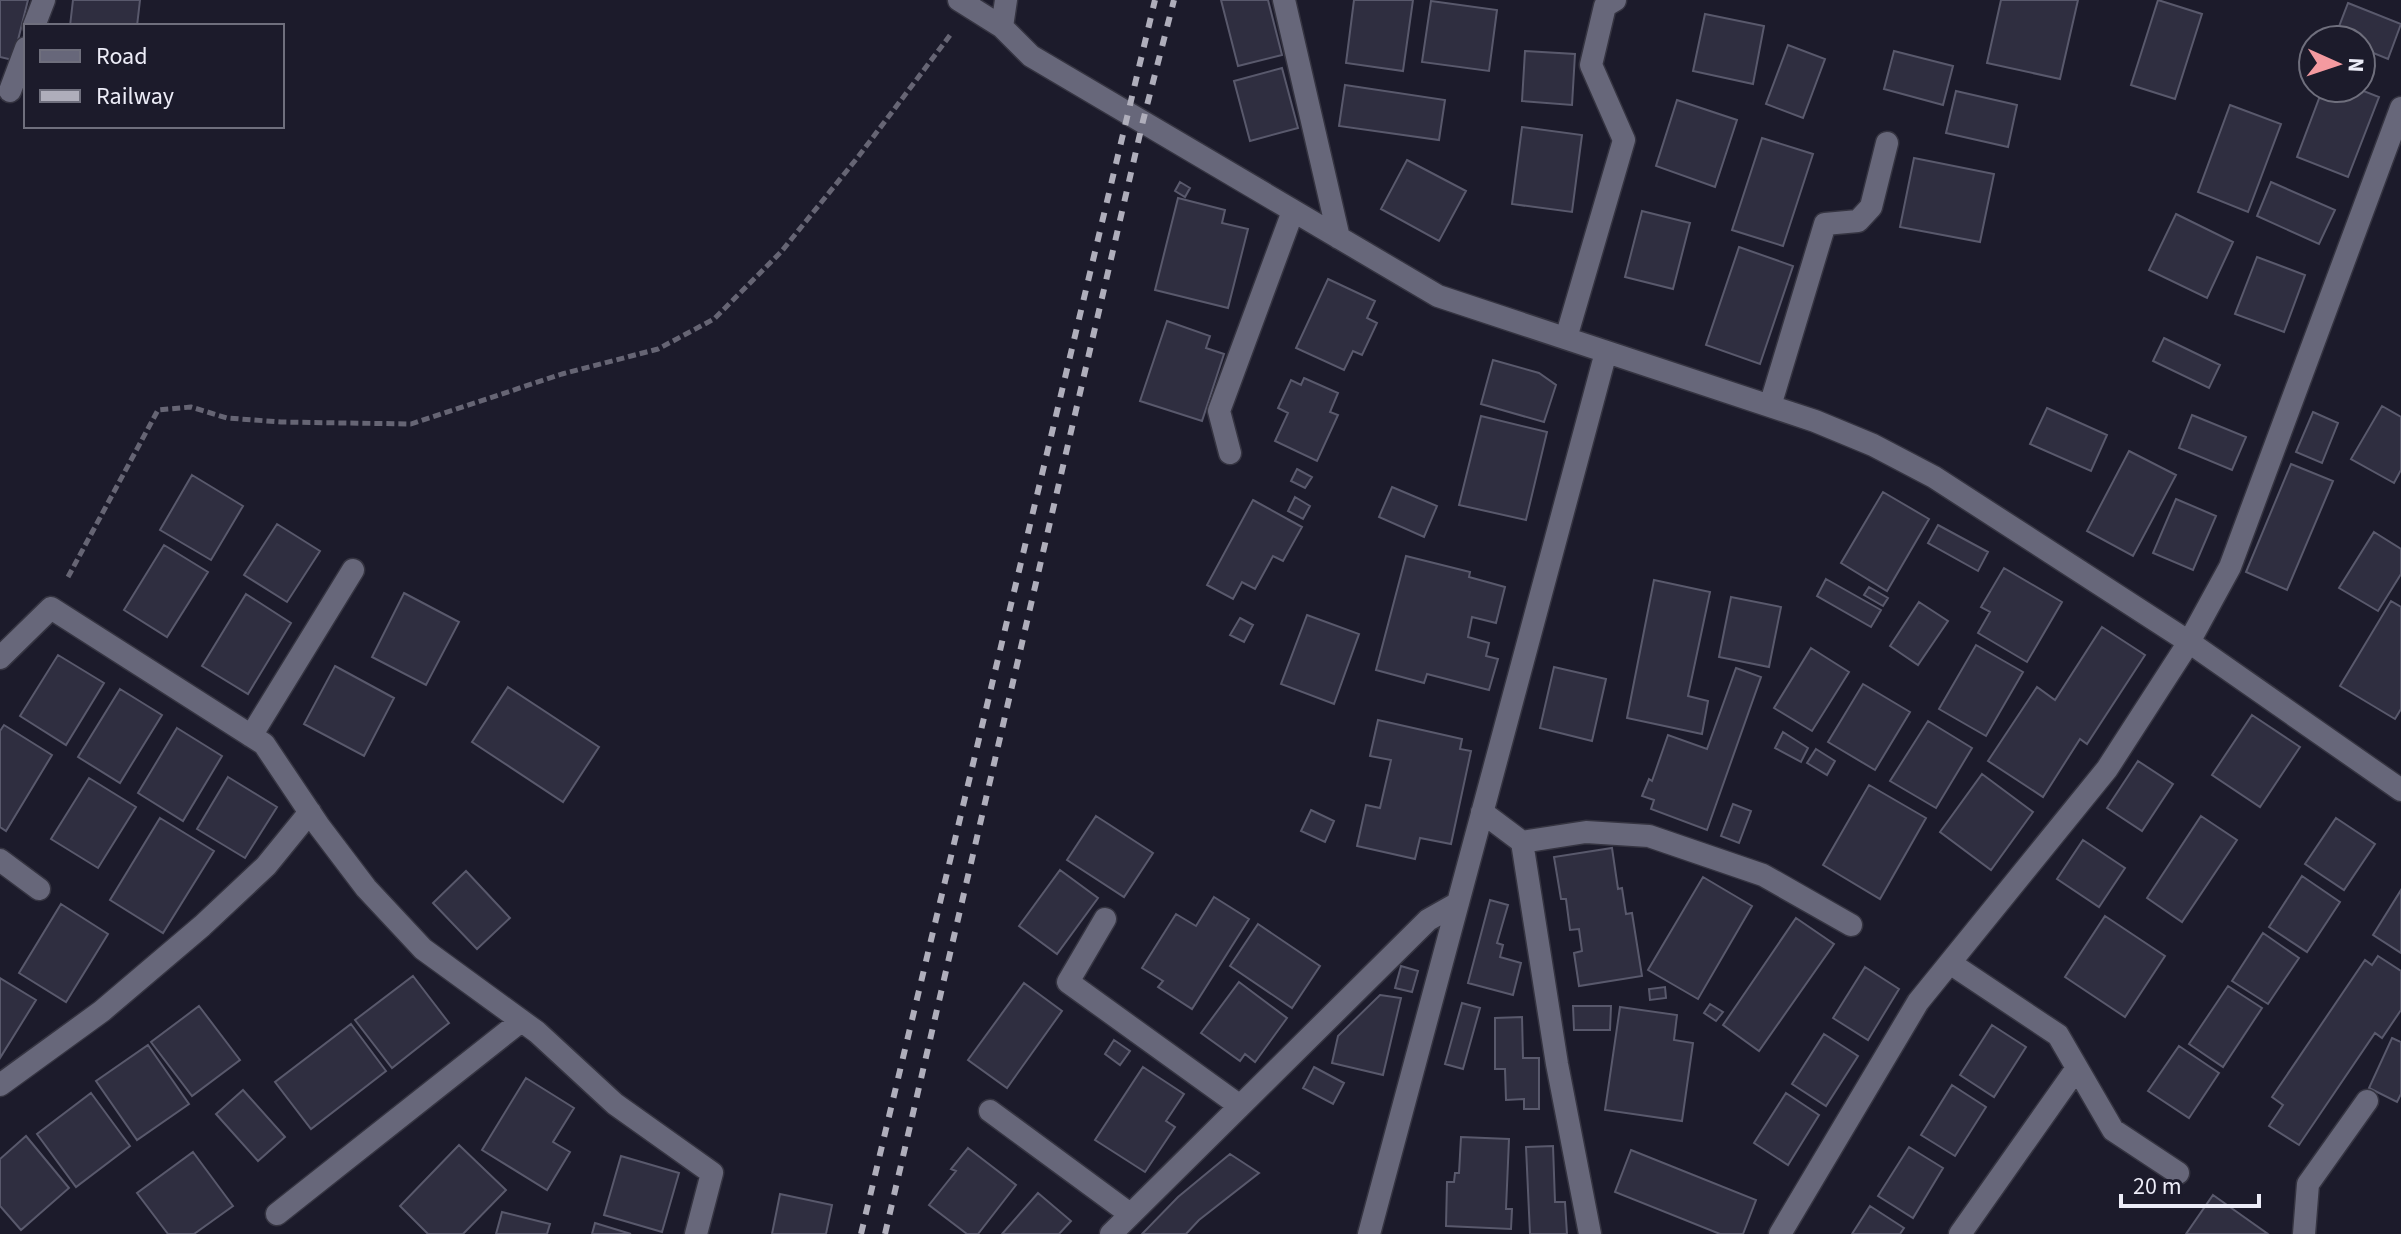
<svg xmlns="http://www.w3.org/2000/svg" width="2401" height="1234" font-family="'Source Sans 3',sans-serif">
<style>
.building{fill:#2f2e40;stroke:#59596c;stroke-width:2}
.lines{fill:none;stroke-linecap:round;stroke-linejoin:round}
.minor-casing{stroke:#353441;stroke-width:25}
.path{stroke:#666574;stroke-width:5;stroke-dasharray:8 4;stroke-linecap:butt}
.minor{stroke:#67677a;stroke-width:22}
.rail{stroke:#afaebb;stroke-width:6;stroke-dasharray:10 10;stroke-linecap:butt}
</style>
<rect width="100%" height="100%" fill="#1c1b2b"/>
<path class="building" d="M0,0H28L13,60L0,57Z
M73,0H140L137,26H70Z
M1221,0H1268L1282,55L1238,66Z
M1354,0H1413L1403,71L1346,63Z
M2001,0H2078L2060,79L1987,63Z
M2158,0L2202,14L2175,99L2131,85Z
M1431,1L1497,10L1489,71L1422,62Z
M2348,3L2401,24L2388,59L2361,48V40H2343L2335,37Z
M1705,14L1764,26L1753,84L1693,71Z
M1788,45L1825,59L1803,118L1766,104Z
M1525,51L1575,54L1572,105L1522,101Z
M1894,51L1953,66L1943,105L1884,89Z
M1282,68L1298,128L1250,141L1234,81Z
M1345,85L1445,100L1439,140L1339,126Z
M2323,88H2356L2379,97L2348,177L2297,157Z
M1956,91L2017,105L2008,147L1946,133Z
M1677,100L1737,120L1715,187L1656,166Z
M2230,105L2281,124L2248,212L2198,192Z
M1522,127L1582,135L1572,212L1512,204Z
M1762,138L1813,154L1783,246L1732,230Z
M1914,158L1994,174L1980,242L1900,227Z
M1407,160L1466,191L1439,241L1381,209Z
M1180,182L1190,188L1185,197L1175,191Z
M2271,182L2335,210L2319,244L2257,216Z
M1178,198L1225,210L1222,223L1248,229L1228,308L1155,290Z
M1642,211L1690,223L1673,289L1625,277Z
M2176,214L2233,242L2207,298L2149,270Z
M1739,247L1793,266L1760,364L1706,345Z
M2257,257L2305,275L2284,332L2235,314Z
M1328,279L1375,301L1367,318L1377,323L1362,355L1353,351L1344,370L1296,348Z
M1167,321L1210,336L1206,348L1224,354L1202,421L1140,401Z
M2164,338L2220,365L2209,388L2153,361Z
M1493,360L1539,373L1556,385L1544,422L1481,404Z
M1304,378L1338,393L1330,412L1338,415L1317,461L1275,441L1288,413L1278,408L1291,380L1301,385Z
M2382,406L2401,417V470L2394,483L2351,459Z
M2047,408L2107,435L2091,471L2030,444Z
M2313,412L2338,423L2322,463L2296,452Z
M2192,415L2246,437L2232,470L2179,448Z
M1481,416L1547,432L1526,520L1459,505Z
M2129,451L2176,475L2133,556L2087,531Z
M2291,464L2333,481L2287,590L2246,572Z
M1297,469L1312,477L1305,488L1291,481Z
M192,475L243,506L211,560L160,530Z
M1392,487L1437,506L1424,537L1379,517Z
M1883,492L1929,519L1887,591L1841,563Z
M1295,497L1310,506L1303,519L1288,511Z
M2176,499L2216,516L2193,570L2153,553Z
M1253,500L1302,527L1283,561L1273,556L1255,589L1242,582L1233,599L1207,585Z
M277,524L320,551L287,602L244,575Z
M1938,525L1988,552L1978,571L1928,543Z
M2374,532L2401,549V574L2378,611L2339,588Z
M164,545L208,572L167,637L124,610Z
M1406,556L1470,572L1469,577L1505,587L1496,623L1472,617L1468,637L1489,643L1486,656L1498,659L1489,690L1427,674L1424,683L1376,670Z
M2004,568L2062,602L2027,662L1978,633L1990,612L1981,607Z
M1826,579L1881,610L1871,627L1817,596Z
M1654,580L1710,592L1688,696L1708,701L1702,734L1627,718Z
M1869,587L1888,598L1883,606L1864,595Z
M404,593L459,622L426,685L372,657Z
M246,594L291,623L248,694L202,666Z
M1731,597L1781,607L1769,667L1719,657Z
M2391,601L2401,607V709L2395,719L2340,686Z
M1919,602L1948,621L1918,665L1890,646Z
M1307,615L1359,634L1334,704L1281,684Z
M1240,618L1253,625L1244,642L1230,635Z
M2102,627L2145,655L2087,744L2080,739L2043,797L1988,761L2037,687L2055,700Z
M1976,645L2023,672L1986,736L1939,709Z
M1811,648L1849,672L1812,731L1774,708Z
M58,655L104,683L66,745L20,716Z
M335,666L394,698L364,756L304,724Z
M1554,667L1606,679L1592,741L1540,728Z
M1736,668L1761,677L1707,830L1651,809L1654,800L1642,796L1649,779L1652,781L1668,735L1707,749Z
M1863,684L1910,712L1875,770L1828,742Z
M508,687L599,747L563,802L472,742Z
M120,689L162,715L120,783L78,757Z
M2252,715L2300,747L2260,807L2212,775Z
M1378,720L1462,739L1460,749L1471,751L1451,844L1420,838L1415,859L1357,846L1366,805L1380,808L1391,760L1370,756Z
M1928,721L1972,748L1936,808L1890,781Z
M4,725L52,755L6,831L0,827V731Z
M177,728L222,756L183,821L138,793Z
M1783,732L1808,748L1801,762L1775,748Z
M1816,749L1835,761L1827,775L1807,763Z
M2138,761L2173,784L2142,831L2107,808Z
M1982,774L2033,812L1991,870L1940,832Z
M228,777L277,807L245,858L197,829Z
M89,778L136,807L98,868L51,839Z
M1869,785L1926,818L1880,899L1823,865Z
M1733,804L1751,811L1739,843L1721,836Z
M1311,810L1334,821L1325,842L1301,831Z
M1096,816L1153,853L1124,897L1067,860Z
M2201,816L2237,840L2182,922L2147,898Z
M160,818L214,851L163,933L110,900Z
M2336,818L2375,844L2344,890L2305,864Z
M2083,840L2125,868L2099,907L2057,879Z
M1612,848L1618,889L1622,888L1626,914L1632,913L1642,976L1579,986L1574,953L1582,951L1579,929L1570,930L1566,899H1561L1554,857Z
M1060,870L1098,898L1057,954L1019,926Z
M466,871L510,918L477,949L433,903Z
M2302,876L2340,902L2307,952L2269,927Z
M1703,877L1752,906L1698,999L1648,970Z
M2401,890V953L2373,935Z
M1214,897L1249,919L1192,1009L1158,987L1163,981L1142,968L1176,914L1196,926Z
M1490,900L1508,905L1497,943L1503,945L1500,957L1521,963L1513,995L1468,983Z
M61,904L108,934L66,1002L19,973Z
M2105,916L2165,956L2125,1017L2065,977Z
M1796,918L1834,944L1759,1051L1723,1025Z
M1258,924L1320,966L1292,1008L1230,966Z
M2263,933L2299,958L2268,1004L2232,981Z
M2378,956L2401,971V1010L2382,1038L2375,1033L2299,1145L2269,1126L2283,1105L2272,1097L2365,960L2372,965Z
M1401,966L1418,971L1412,992L1395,988Z
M1865,967L1899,989L1868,1040L1833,1018Z
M413,976L449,1023L392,1068L355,1020Z
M0,978L36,1000L0,1058Z
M1239,982L1287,1018L1255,1062L1245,1054L1240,1061L1201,1033Z
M1024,983L1062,1011L1007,1088L968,1060Z
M2228,986L2262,1008L2223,1067L2189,1044Z
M1665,987L1666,998L1650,1000L1649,989Z
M1380,995L1401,998L1383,1075L1332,1063L1338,1036Z
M1462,1003L1480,1008L1463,1069L1445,1064Z
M1710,1004L1723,1012L1716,1021L1704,1013Z
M199,1006L240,1060L192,1096L151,1042Z
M1573,1006H1611L1610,1030H1574Z
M1620,1007L1677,1015L1674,1040L1693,1043L1682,1121L1605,1110Z
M1522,1017L1523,1058H1539V1109H1524V1099L1506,1100L1505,1069H1495V1018Z
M351,1024L386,1071L311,1129L275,1082Z
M1992,1025L2026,1047L1994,1097L1960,1075Z
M1824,1034L1858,1056L1826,1106L1792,1084Z
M2392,1038L2401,1042V1094L2397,1102L2369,1088Z
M1114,1040L1130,1051L1120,1065L1105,1054Z
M148,1045L189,1104L137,1140L96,1081Z
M2179,1046L2219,1073L2189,1118L2148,1091Z
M1143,1067L1184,1094L1166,1121L1175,1127L1145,1172L1095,1140Z
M1314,1067L1344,1083L1333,1104L1303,1088Z
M526,1078L574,1108L553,1142L570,1152L547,1190L482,1150Z
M1952,1085L1986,1107L1955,1156L1921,1135Z
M243,1090L285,1137L258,1161L216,1114Z
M91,1093L130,1146L76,1187L37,1134Z
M1786,1093L1819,1115L1788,1165L1754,1143Z
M26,1136L69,1188L21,1230L0,1206V1159Z
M1461,1137L1509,1139L1506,1209H1512L1511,1229L1446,1226L1447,1182H1454L1455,1173H1459Z
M459,1145L506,1190L463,1234H428L400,1206Z
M1553,1146L1555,1202H1565L1567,1234H1530L1526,1147Z
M1909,1147L1943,1168L1913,1218L1878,1196Z
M968,1148L1016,1185L978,1234H967L929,1205L956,1171L951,1169Z
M1631,1150L1756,1200L1743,1234H1720L1615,1192Z
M193,1152L233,1206L194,1234H168L137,1193Z
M1230,1154L1259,1173L1199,1220L1186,1234H1142L1178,1197Z
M621,1156L679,1173L662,1232L604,1215Z
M1038,1193L1071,1221L1059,1234H1002Z
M780,1194L832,1205L826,1234H772Z
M2213,1195L2268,1234H2186Z
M1870,1206L1904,1228L1900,1234H1852Z
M502,1212L550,1224L547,1234H496Z
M595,1223L631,1234H592Z"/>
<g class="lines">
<defs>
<path id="minor" d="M959,0L1002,27L1031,56L1438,296L1815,421L1873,445L1934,477L2189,642L2401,790
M1284,0L1339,238
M34,26L44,0
M1002,27L1006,0
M10,91L26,48
M1566,338L1624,140L1591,65L1605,6L1615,0
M1770,406L1825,224L1858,221L1871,207L1887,143
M1230,453L1219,411L1293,211
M0,658L51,608L264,744L319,826L366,888L423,949L537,1032L615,1104L712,1173L696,1234
M251,736L353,570
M1482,812L1522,842L1586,832L1649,836L1763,875L1851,925
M1522,842L1557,1064L1590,1234
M0,860L39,889
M1105,919L1068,982L1240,1106
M1950,963L2058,1035L2113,1130L2178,1173
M0,1085L102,1011L202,926L266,866L310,812
M990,1111L1130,1214
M277,1214L521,1021
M1111,1234L1428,920L1458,903
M1369,1234L1606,352
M1780,1234L1918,1002L2107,769L2189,642L2230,567L2401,108
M1960,1234L2077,1068
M2304,1234L2308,1184L2367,1101"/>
</defs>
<use href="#minor" class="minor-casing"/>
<path class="path" d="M68,577L158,410L191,407L227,418L281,422L411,424L562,374L658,349L714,319L781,252L858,157L951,34"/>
<use href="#minor" class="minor"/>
<path class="rail" d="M861,1234L1155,0
M885,1234L1143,121L1174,0"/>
</g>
<rect x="24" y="24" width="260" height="104" fill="#1c1b2b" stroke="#6f6f7d" stroke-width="2"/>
<rect x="40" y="50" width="40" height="12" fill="#67677a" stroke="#6f6f7d" stroke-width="2"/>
<text x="96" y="64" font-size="24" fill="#ececf7">Road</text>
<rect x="40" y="90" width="40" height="12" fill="#afaebb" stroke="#6f6f7d" stroke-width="2"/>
<text x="96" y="104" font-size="24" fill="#ececf7">Railway</text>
<g transform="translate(2337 64) rotate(93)"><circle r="38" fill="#1c1b2b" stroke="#6f6f7d" stroke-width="2"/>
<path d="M0-6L14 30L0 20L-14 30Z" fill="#f49aa0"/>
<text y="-12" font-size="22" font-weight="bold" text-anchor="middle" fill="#ececf7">N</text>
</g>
<path d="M2121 1194v12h138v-12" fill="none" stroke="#ececf7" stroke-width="4"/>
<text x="2133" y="1194" font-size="24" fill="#ececf7" stroke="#1c1b2b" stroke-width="6" paint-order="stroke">20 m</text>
</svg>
